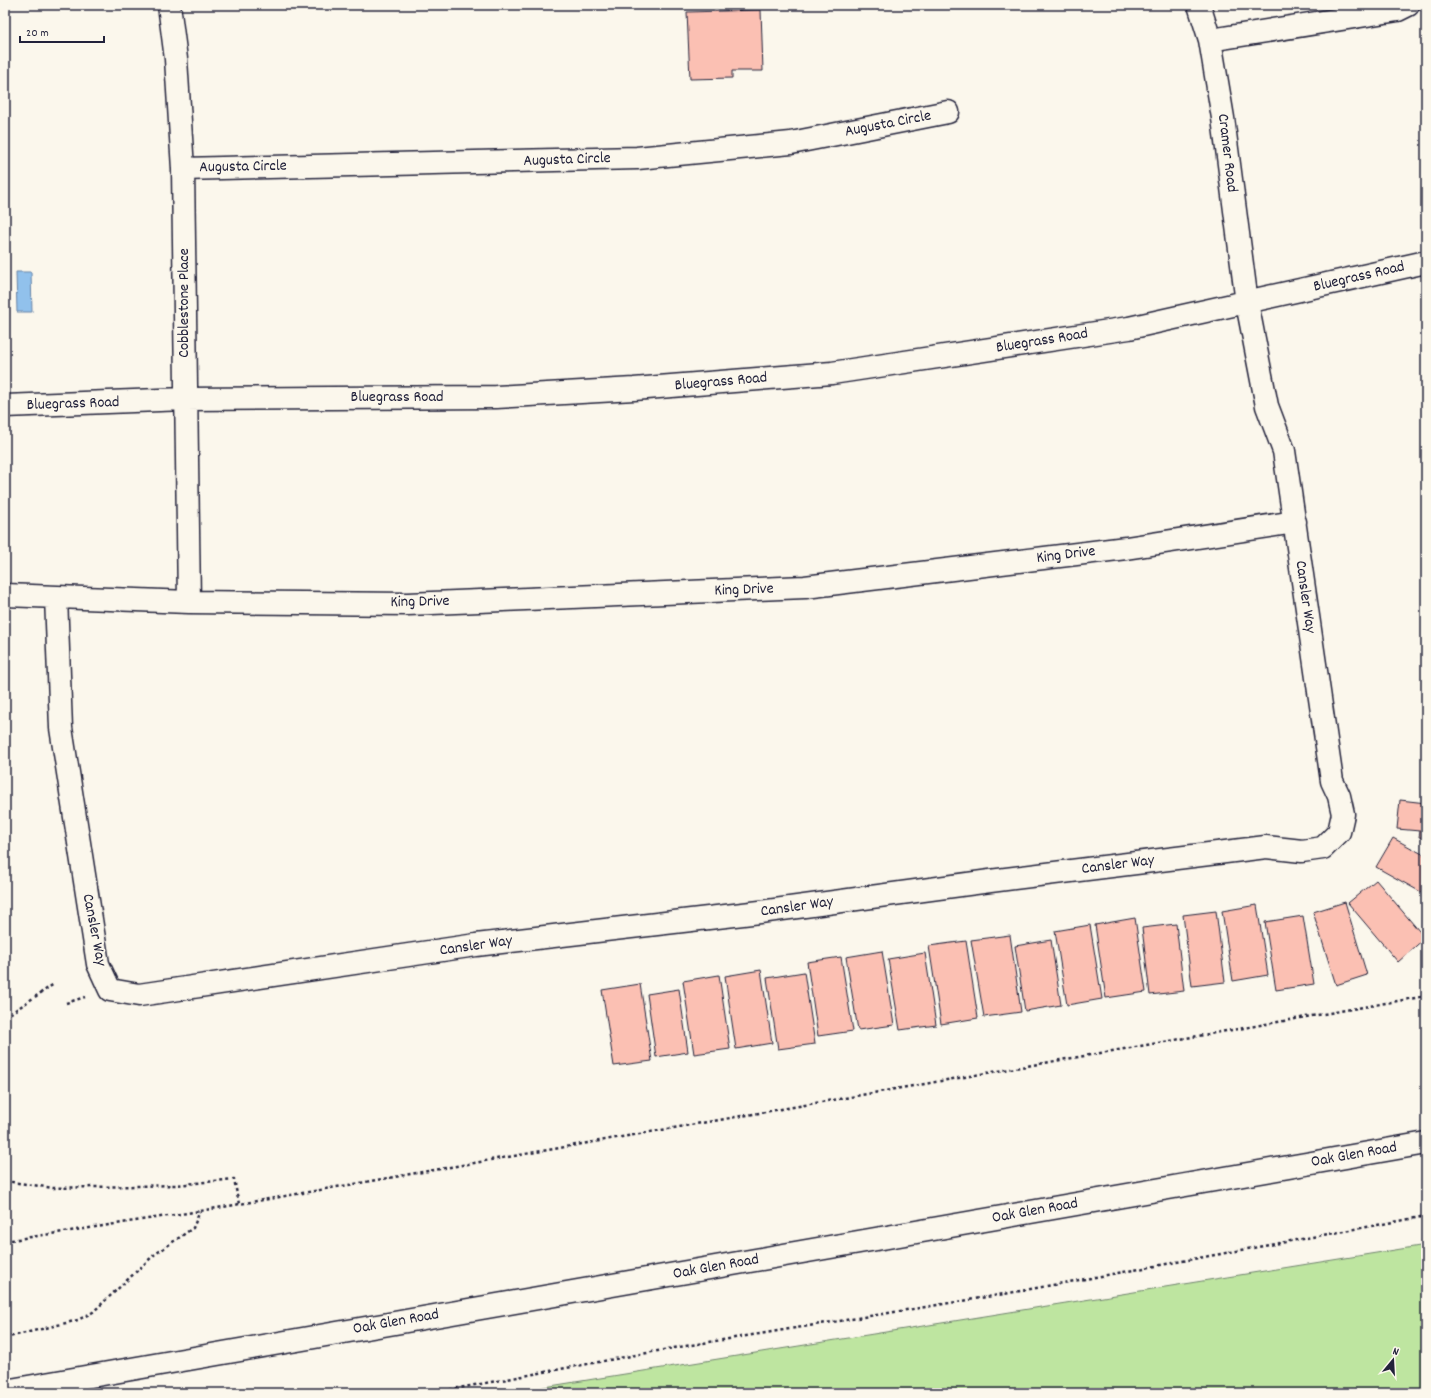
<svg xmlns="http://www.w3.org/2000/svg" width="1431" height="1398" font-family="Dekko,sans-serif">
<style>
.green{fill:#bee5a0;stroke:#70846e}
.water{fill:#91c1ec;stroke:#6581a5}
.building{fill:#fbc0b3;stroke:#22223b}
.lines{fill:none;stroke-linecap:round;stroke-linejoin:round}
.minor-casing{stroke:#22223b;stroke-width:25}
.secondary-casing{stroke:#22223b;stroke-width:25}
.path{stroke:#22223b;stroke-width:2.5;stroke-dasharray:3 3;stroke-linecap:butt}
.minor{stroke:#fbf7ec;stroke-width:22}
.secondary{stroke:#fbf7ec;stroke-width:22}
.labels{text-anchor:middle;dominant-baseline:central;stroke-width:3.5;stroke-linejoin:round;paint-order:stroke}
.street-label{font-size:16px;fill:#22223b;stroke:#fbf7ec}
</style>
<rect width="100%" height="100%" fill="#fbf7ec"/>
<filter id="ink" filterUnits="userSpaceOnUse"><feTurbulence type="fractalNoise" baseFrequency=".025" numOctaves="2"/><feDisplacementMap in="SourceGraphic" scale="8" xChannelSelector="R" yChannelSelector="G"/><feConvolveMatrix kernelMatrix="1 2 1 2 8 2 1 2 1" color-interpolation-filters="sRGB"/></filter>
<g filter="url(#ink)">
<path class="green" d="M1426,1245V1393H507Z"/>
<path class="water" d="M16,272H31L32,312H17Z"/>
<path class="building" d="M761,10L763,71H732V78L690,79L687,12Z
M1400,800L1426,803V838L1419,837L1420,831L1397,829Z
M1393,838L1426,856V895L1376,867Z
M1376,880L1425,938L1398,962L1348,903Z
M1345,902L1367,975L1336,985L1313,912Z
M1257,905L1268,975L1233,981L1222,911Z
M1216,911L1225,982L1192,986L1183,915Z
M1303,916L1314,984L1276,990L1265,922Z
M1135,918L1146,992L1106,998L1095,925Z
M1176,924L1184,991L1150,995L1142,928Z
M1090,925L1102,999L1067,1005L1055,931Z
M1010,935L1021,1012L984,1017L971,940Z
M1051,940L1061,1005L1025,1011L1015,946Z
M966,941L978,1018L941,1024L929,946Z
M882,951L894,1025L858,1030L846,957Z
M925,953L936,1025L900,1030L888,959Z
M841,957L853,1031L818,1036L807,962Z
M761,970L772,1043L736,1049L725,976Z
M804,972L815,1044L778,1049L767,978Z
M719,975L730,1049L694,1054L683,981Z
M640,984L652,1061L614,1066L602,990Z
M679,989L688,1052L656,1057L647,994Z"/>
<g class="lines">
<defs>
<path id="minor" d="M169,5L176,59L183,169L189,602
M1210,40L1398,10L1408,5
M183,169L637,158L791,143L948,112
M5,406L185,399L496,397L634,389L832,373L1129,328L1426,262
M5,595L189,602L408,604L805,587L1126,548L1295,522
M56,597L61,728L98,964L110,990L139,995L476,945L760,912L990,881L1266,847L1302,851L1323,848L1339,832L1343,814L1339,796L1332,781L1284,451L1267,406L1247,303L1223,118L1210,40L1199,5"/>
<path id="secondary" d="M5,1391L1426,1143"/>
</defs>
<use href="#minor" class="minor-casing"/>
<use href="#secondary" class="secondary-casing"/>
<path class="path" d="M66,1003L85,997
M5,1017L54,984
M5,1181L53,1188L177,1185L234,1179L239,1204
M5,1241L200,1211L1426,996
M5,1338L78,1320L93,1312L154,1255L193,1228L200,1211
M432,1393L679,1347L993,1296L1426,1216"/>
<use href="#minor" class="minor"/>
<use href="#secondary" class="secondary"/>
</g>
</g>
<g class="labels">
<g class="street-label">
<text transform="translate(888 124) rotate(-11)">Augusta Circle</text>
<text transform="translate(1227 153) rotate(83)">Cramer Road</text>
<text transform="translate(567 160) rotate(-2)">Augusta Circle</text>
<text transform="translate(243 167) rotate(-1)">Augusta Circle</text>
<text transform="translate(1359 277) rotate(-13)">Bluegrass Road</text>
<text transform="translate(184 303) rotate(-90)">Cobblestone Place</text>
<text transform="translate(1042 341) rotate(-9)">Bluegrass Road</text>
<text transform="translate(721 382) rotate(-5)">Bluegrass Road</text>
<text x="397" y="397">Bluegrass Road</text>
<text transform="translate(73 404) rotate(-2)">Bluegrass Road</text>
<text transform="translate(1066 555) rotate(-7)">King Drive</text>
<text transform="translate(744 590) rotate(-2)">King Drive</text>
<text transform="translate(1305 597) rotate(82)">Cansler Way</text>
<text transform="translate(420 602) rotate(-1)">King Drive</text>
<text transform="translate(1118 865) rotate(-7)">Cansler Way</text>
<text transform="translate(797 907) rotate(-8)">Cansler Way</text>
<text transform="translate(94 930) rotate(79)">Cansler Way</text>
<text transform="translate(476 946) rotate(-8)">Cansler Way</text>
<text transform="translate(1354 1155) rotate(-10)">Oak Glen Road</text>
<text transform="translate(1035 1211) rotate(-10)">Oak Glen Road</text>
<text transform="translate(716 1267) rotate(-10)">Oak Glen Road</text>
<text transform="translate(396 1322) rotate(-10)">Oak Glen Road</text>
</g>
</g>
<rect width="1431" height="1398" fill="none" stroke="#fbf7ec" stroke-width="20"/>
<rect x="10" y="10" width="1411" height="1378" fill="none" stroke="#22223b" stroke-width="1.5" filter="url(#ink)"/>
<g transform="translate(1393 1360) rotate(18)" stroke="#fbf7ec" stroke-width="3" paint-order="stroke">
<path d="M0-3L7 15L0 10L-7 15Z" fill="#22223b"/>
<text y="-6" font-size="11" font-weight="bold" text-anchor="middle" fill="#22223b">N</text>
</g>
<path d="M20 36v6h84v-6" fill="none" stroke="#22223b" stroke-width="2"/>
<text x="26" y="36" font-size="12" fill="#22223b" stroke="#fbf7ec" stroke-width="3" paint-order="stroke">20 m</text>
</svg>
